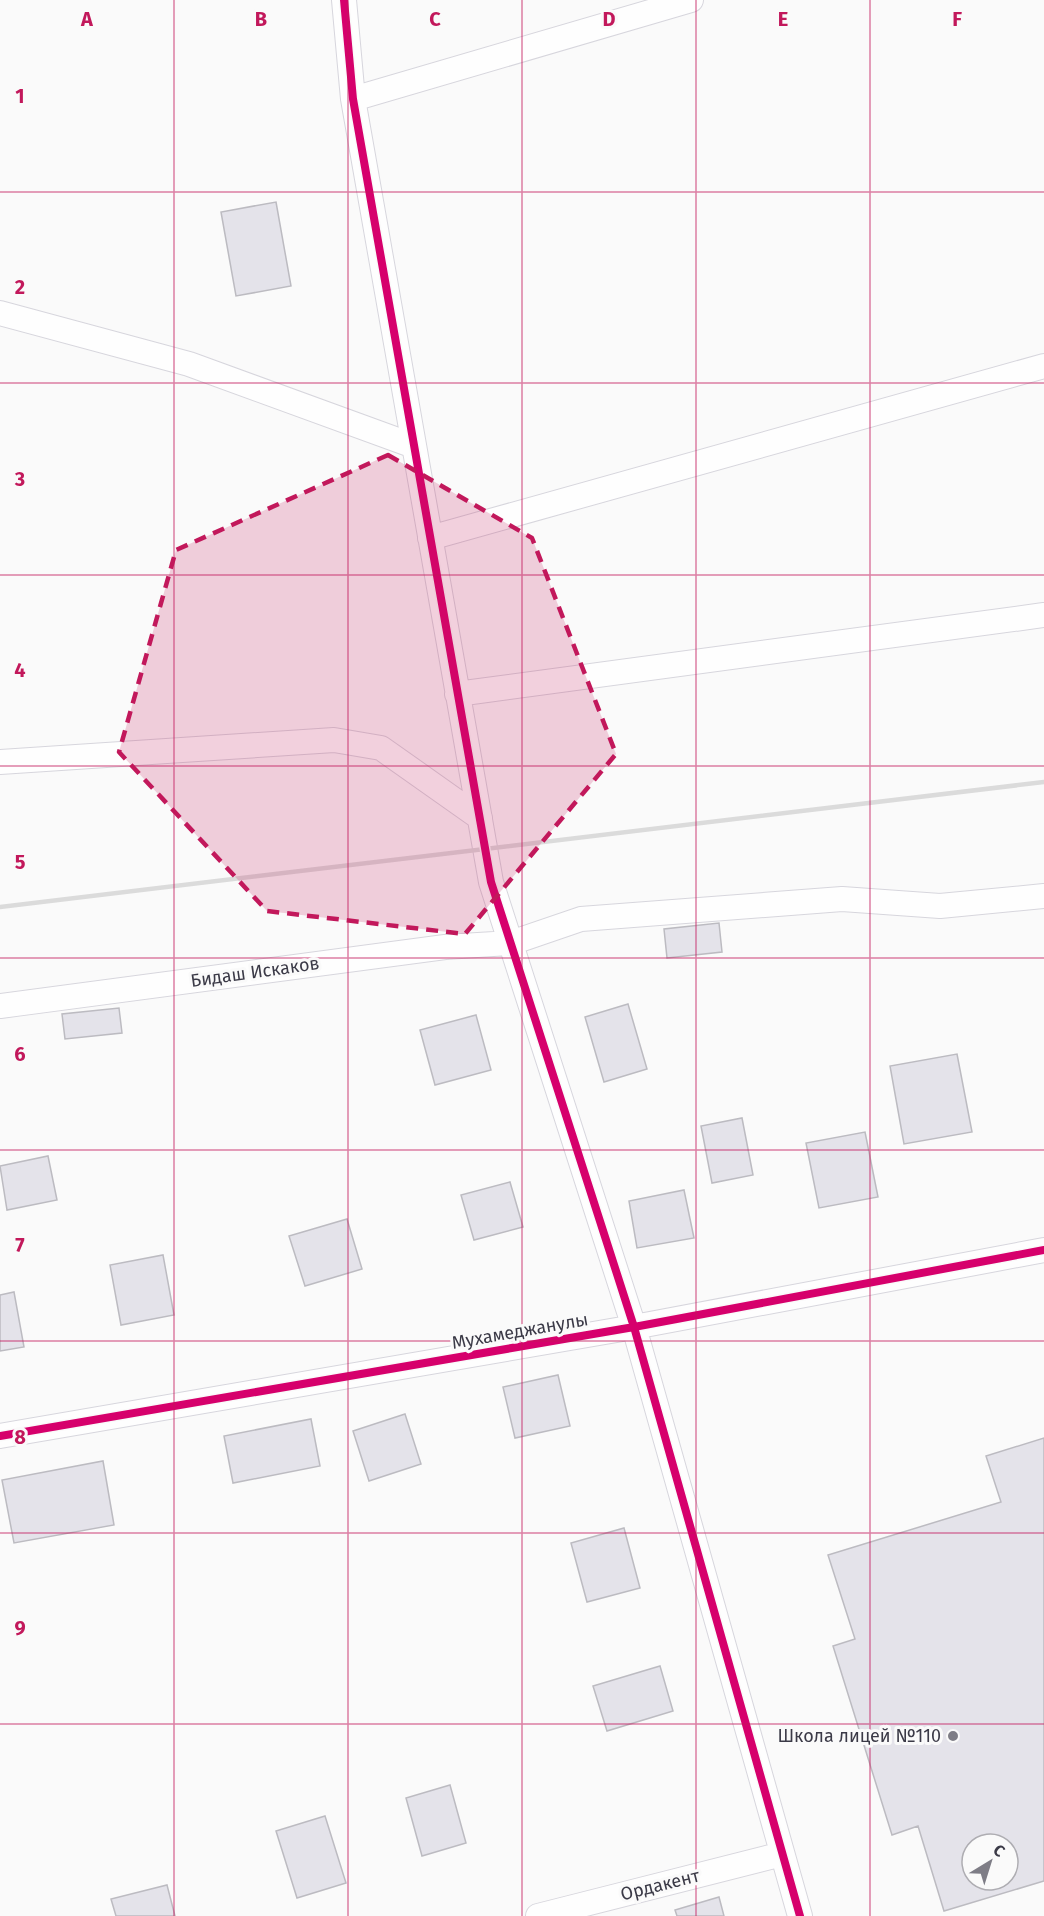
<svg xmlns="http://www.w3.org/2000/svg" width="1044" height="1916" font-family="'Fira Sans',sans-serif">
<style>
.building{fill:#e4e3ea;stroke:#bcbbc1;stroke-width:1.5;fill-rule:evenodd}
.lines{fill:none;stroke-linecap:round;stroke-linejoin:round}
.street-casing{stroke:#d7d6dd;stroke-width:26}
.street{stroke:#fefefe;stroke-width:24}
.rail{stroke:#dbdbdb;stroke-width:4.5}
.cycleway-casing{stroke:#fafafa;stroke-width:11}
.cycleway{stroke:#d6006c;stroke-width:8}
.marked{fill:#c2185b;fill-opacity:0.2;stroke:#c2185b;stroke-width:4.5;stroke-dasharray:12 8;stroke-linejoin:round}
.grid{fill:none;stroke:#c2185b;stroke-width:1.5;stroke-opacity:0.55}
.poi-dot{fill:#7e7d86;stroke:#fafafa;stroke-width:2}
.labels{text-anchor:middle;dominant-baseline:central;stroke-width:6;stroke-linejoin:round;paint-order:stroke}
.street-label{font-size:18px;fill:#3b3a47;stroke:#fafafa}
.poi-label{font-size:18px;fill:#3b3a47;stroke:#fafafa;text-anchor:end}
.grid-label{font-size:20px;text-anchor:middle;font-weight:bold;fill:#c2185b;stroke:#fafafa;stroke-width:6;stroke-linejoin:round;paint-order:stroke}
</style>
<rect width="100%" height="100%" fill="#fafafa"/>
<path class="building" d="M276,202L291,286L236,296L221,212Z
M719,923L722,952L667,958L664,929Z
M628,1004L647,1069L604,1082L585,1017Z
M119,1008L122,1033L65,1039L62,1014Z
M476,1015L491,1070L435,1085L420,1030Z
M957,1054L972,1132L904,1144L890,1066Z
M742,1118L753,1175L712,1183L701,1126Z
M865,1132L878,1197L819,1208L806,1143Z
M48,1156L57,1200L7,1210L0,1166Z
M510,1182L523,1227L474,1240L461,1195Z
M684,1190L694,1238L637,1248L629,1201Z
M347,1219L362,1269L305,1286L289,1236Z
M163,1255L174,1315L121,1325L110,1265Z
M14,1292L24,1347L0,1351V1295Z
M558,1375L570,1426L515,1438L503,1387Z
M405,1414L421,1464L369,1481L353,1431Z
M311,1419L320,1466L233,1483L224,1436Z
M1044,1438V1881L944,1911L918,1826L892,1835L833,1646L855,1639L828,1555L1001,1502L986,1456ZM972,1844H1008V1880H972Z
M103,1461L114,1525L14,1543L2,1480Z
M624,1528L640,1588L587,1602L571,1543Z
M660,1666L673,1711L607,1731L593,1686Z
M450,1785L466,1843L422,1856L406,1798Z
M325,1816L346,1883L297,1898L276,1831Z
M167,1885L175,1916H116L111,1899Z
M719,1897L724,1916H677L675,1910Z"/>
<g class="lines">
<defs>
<path id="street" d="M344,0L353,99L491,882L634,1327L800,1916
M353,99L691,0
M0,313L189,364L414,446
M430,538L1044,366
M457,694L1044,615
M0,762L334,740L381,748L480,818
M0,1006L445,947L511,943L581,919L842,899L940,906L1044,896
M0,1436L634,1327L1044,1250
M538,1916L782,1854"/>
</defs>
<use href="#street" class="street-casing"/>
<use href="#street" class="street"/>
<path class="rail" d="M0,907L1044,782"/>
<defs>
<path id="cycleway" d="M344,0L353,99L491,882L634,1327L800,1916
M0,1436L634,1327L1044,1250"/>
</defs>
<use href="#cycleway" class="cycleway-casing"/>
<use href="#cycleway" class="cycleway"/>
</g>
<path class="marked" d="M388,455L532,538L616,754L465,934L267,911L119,752L176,550Z"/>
<path class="grid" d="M174,0V1916M348,0V1916M522,0V1916M696,0V1916M870,0V1916M0,192H1044M0,383H1044M0,575H1044M0,766H1044M0,958H1044M0,1150H1044M0,1341H1044M0,1533H1044M0,1724H1044"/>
<circle class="poi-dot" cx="953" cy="1736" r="6"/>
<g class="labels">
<g class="street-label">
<text transform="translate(255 972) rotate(-8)">Бидаш Искаков</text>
<text transform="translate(520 1331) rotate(-10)">Мухамеджанулы</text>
<text transform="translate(660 1885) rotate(-14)">Ордакент</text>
</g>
<g class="poi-label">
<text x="941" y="1736">Школа лицей №110</text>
</g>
</g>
<g class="grid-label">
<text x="87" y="26">A</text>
<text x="261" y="26">B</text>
<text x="435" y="26">C</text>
<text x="609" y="26">D</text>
<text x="783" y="26">E</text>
<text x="957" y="26">F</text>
<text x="20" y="103">1</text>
<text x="20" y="294">2</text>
<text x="20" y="486">3</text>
<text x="20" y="677">4</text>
<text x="20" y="869">5</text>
<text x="20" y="1061">6</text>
<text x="20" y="1252">7</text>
<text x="20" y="1444">8</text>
<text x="20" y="1635">9</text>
</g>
<g transform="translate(990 1862) rotate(38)"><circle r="28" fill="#fafafa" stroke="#aeadb2" stroke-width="1.5"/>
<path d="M0-4.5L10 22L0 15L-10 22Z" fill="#7e7d86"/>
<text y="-9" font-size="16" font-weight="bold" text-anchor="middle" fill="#3b3a47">С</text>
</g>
</svg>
